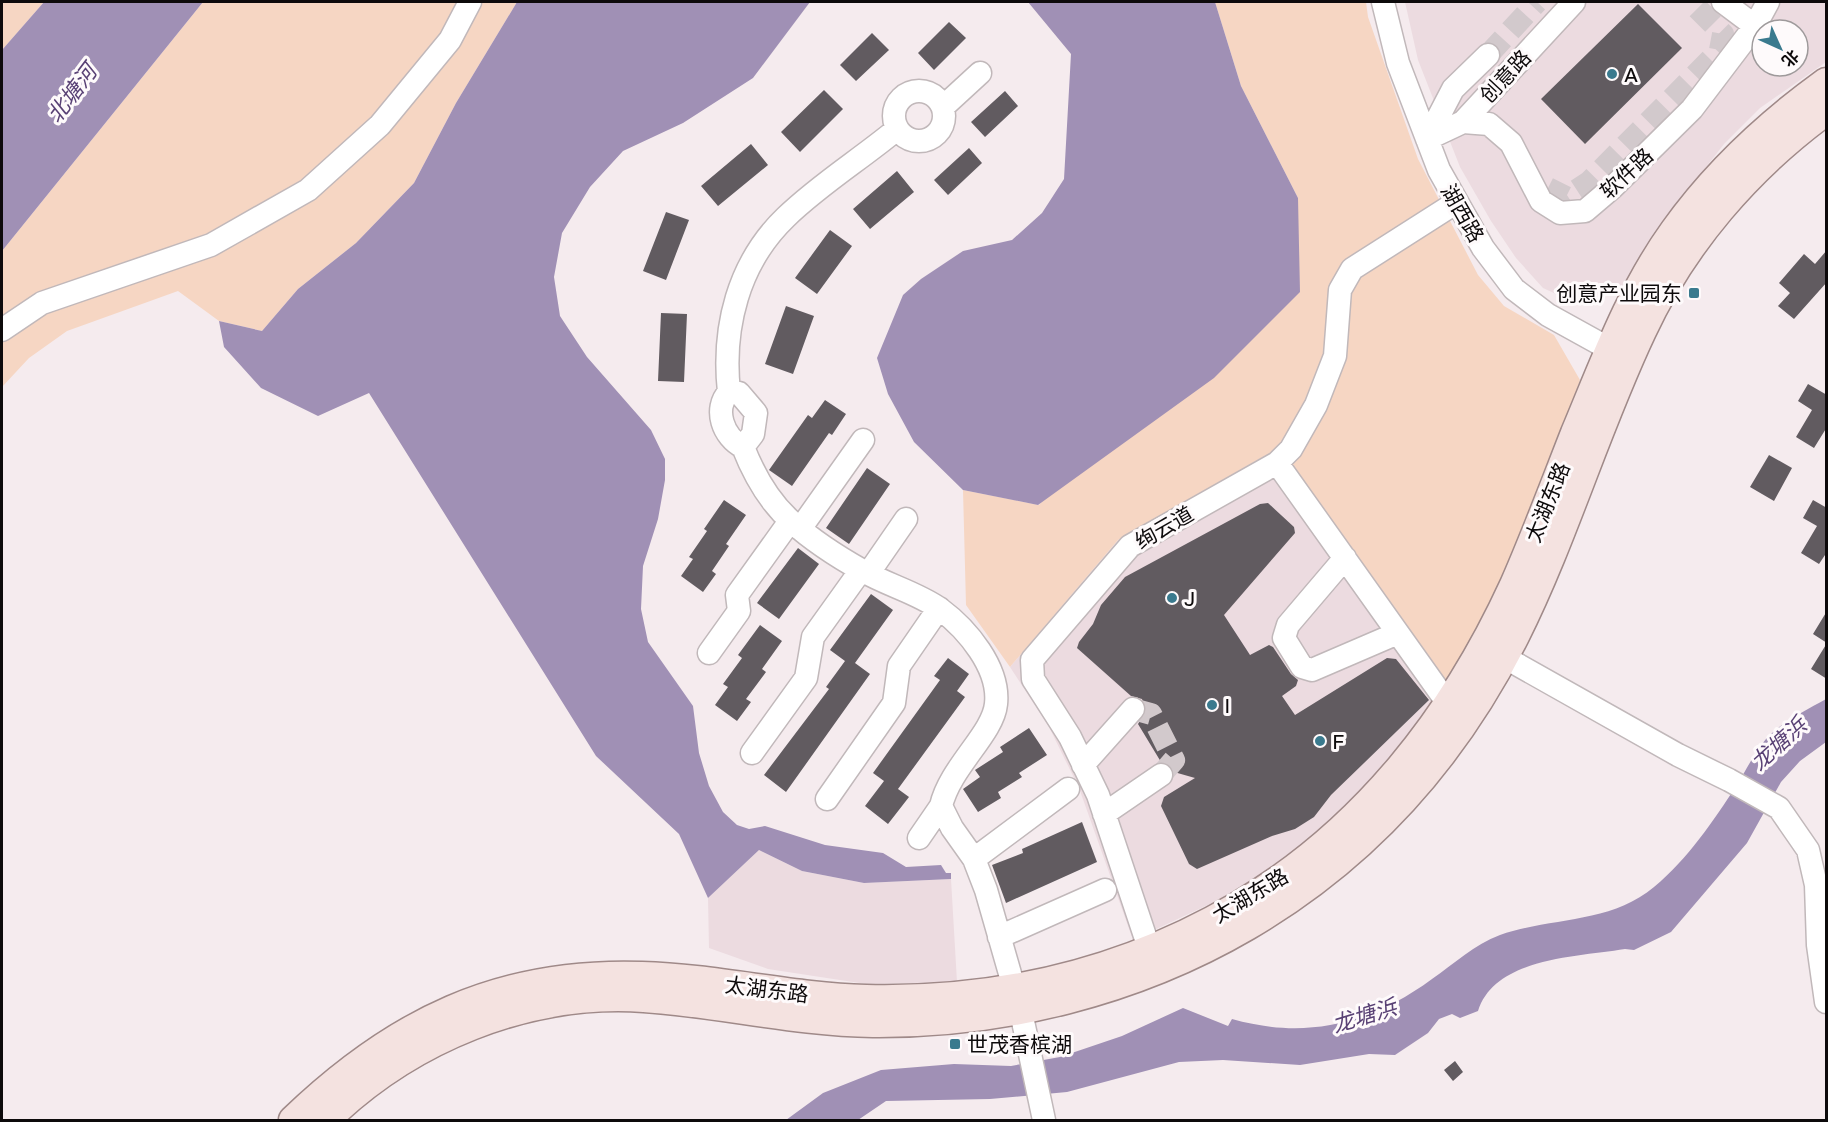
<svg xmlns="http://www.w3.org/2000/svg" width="1828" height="1122" font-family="'Golos Text','Noto Sans SC',sans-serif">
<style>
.built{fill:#ecdbe0;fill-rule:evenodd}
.green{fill:#f6d6c3}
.water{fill:#a090b5}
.building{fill:#615b60}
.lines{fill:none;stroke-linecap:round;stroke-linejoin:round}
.minor-tunnel{stroke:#d2c9cc;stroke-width:22;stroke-dasharray:22 11;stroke-linecap:butt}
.minor-casing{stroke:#c1b8ba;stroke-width:25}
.major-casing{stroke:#9f8988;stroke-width:31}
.minor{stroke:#fff;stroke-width:22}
.major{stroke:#f4e2e0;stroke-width:28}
.poi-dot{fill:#3a7a8e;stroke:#fefafb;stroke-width:2}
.labels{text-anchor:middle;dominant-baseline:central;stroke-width:6;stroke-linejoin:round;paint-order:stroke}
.poi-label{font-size:21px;fill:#0d0a0b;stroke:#fefafb;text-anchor:start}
.street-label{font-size:21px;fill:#0d0a0b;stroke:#fefafb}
.water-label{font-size:22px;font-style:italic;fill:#594175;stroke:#fefafb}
</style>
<rect width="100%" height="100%" fill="#f5ebee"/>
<path class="built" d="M1405,2H1826V62L1760,108L1724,144L1657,230L1622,291L1578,304L1543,288L1516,258L1491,221L1460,167L1418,60ZM1762,30H1798V66H1762Z
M1266,455L1439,697L1402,748L1325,828L1281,863L1231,894L1133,940L1079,788L1049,727L1010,667L1118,540Z
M759,850L802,871L864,883L951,879L957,982L866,984L768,969L709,948L708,898Z"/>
<path class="green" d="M2,2H44L2,50Z
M203,2H517L456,103L414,183L356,243L298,289L262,331L219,321L178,291L67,331L29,358L2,387V251Z
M1215,2H1366L1368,17L1418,159L1478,275L1504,306L1554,335L1580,380C1541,490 1499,597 1439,697L1266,455L1118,540L1010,667L966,605L963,490L1039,505L1298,198L1241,86Z"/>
<path class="water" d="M44,2H203L2,251V50Z
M517,2H810L753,78L683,123L623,151L590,187L562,233L554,277L560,316L587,357L651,430L665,459V480L658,519L643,566L641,609L648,642L693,706L699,753L709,786L723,812L737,825L749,829L765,826L825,845L883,853L906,867L941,865L946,873H951V879L864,883L802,871L759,850L708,898L679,834L596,756L369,393L318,416L261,388L224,347L219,321L262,331L298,289L356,243L414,183L456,103Z
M1028,2H1215L1241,86L1298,198L1300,292L1214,378L1038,505L963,490L914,442L888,394L877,358L903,295L921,279L963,251L1012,240L1042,213L1064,179L1071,54Z
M1826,699V742L1800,761L1781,782L1747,843L1671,932L1634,950L1625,949C1578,957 1495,957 1478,1011L1460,1018L1452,1014L1439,1019L1428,1033L1395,1055L1369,1054L1300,1065L1223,1060L1179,1062L1067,1092L990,1099L886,1101L858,1120H786L823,1093L881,1070L954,1064L1011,1066L1060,1057L1122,1036L1183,1008L1228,1026L1232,1019C1306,1040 1371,1024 1432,979C1455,963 1474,945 1500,935C1551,917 1610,924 1654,887C1688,859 1713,821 1737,785C1746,770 1755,752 1766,739C1783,721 1805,711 1826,699Z"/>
<path class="building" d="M1638,4L1682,48L1585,144L1541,99Z
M949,22L966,38L934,70L918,53Z
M872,33L889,50L856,81L840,65Z
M824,90L843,109L800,152L781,132Z
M1005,91L1018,106L985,137L971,122Z
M751,144L768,165L718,206L701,186Z
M969,148L982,163L948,195L934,180Z
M897,171L914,192L870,229L853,209Z
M666,212L689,220L666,280L643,271Z
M830,230L852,246L817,294L795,278Z
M1827,250V282L1794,319L1778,306L1790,293L1779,283L1804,254L1815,264Z
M786,306L814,316L793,374L765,364Z
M661,313L687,314L684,382L658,381Z
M1808,384L1827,395V427L1814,448L1796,437L1812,410L1798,401Z
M825,400L846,414L832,435L829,433L792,486L769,470L808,415L812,418Z
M1769,455L1792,468L1774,501L1750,487Z
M867,468L890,484L849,544L826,528Z
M724,500L746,515L726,544L729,546L712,571L716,574L703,592L681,576L693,559L689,557L707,531L704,529Z
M1813,500L1827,508V552L1819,564L1801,553L1817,526L1803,518Z
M1268,503L1294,527L1295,533L1224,615L1250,655L1269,645L1273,647L1291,674L1298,680L1296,686L1282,696L1295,715L1387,658L1396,659L1429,700L1331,795L1314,817L1295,829L1272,836L1197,869L1189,864L1161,806L1164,797L1195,778L1174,772L1167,763L1161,762L1138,724L1146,711L1142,699L1131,696L1077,648L1079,642L1093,624L1101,605L1125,577L1260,504Z
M798,548L819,564L779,619L757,603Z
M871,594L893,610L855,663L870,674L786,792L764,775L829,689L826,687L845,661L830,650Z
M1827,611V643L1813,634Z
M760,625L782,641L762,669L766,672L746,699L751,702L737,721L715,705L728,687L723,684L742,658L738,655Z
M1827,643V679L1811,669Z
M948,658L969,674L957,691L965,697L898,789L909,797L888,824L865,806L884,781L873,773L940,680L934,676Z
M1029,728L1047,755L1019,773L1022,777L998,792L1001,798L978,812L963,789L980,777L975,770L1003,752L1000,747Z
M1082,822L1097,862L1006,903L992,865L1023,853L1022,849Z
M1455,1061L1463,1072L1453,1081L1444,1070Z"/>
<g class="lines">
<path class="minor-tunnel" d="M1488,55L1537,2
M1548,188L1566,197L1589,182L1720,50L1723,34L1691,2
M1133,709L1151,714L1174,760L1161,775"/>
<defs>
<path id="minor" d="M1383,2L1398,63L1439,170L1483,248L1514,289L1548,315L1624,357
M1723,2L1755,26
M894 116a25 25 0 1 1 50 0a25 25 0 1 1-50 0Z
M943,107L980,73
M1463,122L1489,124L1511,143L1541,201L1560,213L1585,211L1612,188L1692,109L1755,26L1768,2
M1427,139L1463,122L1574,2
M1427,139L1453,89L1488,55
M2,330L42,303L211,245L308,190L380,125L450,40L470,2
M729,392C722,328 738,263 786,217C820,184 861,159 897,129
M743,447L753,434L756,413L739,393L729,392C713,409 723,437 743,447C754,475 769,502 792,522C813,541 838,557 863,571C887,585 918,593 940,609C967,629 1000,668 996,704C993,734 950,767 941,806L952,828L974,859L986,890L1021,1012L1044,1120
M1277,463L1449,705
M800,529L863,440
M1345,558L1288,625L1284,638L1302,667L1312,670L1398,633
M868,574L906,519
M709,653L739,611L737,595L790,521
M1504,657L1678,755L1729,780L1779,808L1808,850L1816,885L1818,945L1826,1002
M752,753L806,678L813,637L861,570
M1083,765L1133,709
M827,799L894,703L899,666L939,608
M1104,814L1161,775
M919,838L941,806
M974,859L1068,789
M999,937L1105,890
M1149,948L1098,795L1070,737L1033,679L1032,660L1130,546L1277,463L1291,449L1316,405L1335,356L1340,290L1352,269L1457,202"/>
<path id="major" d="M293,1120C394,1023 499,971 642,976C717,978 791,997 866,999C997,1002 1124,973 1238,906C1364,832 1454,716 1514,585C1536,535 1555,484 1575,433C1604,364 1630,292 1674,231C1716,172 1768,124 1826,82
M326,1120C409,1039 526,990 644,998C720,1003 796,1022 873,1023C1003,1024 1134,992 1247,926C1365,857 1453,759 1515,636C1564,538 1595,430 1642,331C1683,243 1748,168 1826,111"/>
</defs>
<use href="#minor" class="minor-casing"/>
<use href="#major" class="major-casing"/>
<use href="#minor" class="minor"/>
<use href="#major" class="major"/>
</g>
<g class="poi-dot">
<circle cx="1612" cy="74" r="6"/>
<rect x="1688" y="287" width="12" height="12" rx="3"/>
<circle cx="1172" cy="598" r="6"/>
<circle cx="1212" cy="705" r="6"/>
<circle cx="1320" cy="741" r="6"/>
<rect x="949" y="1038" width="12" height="12" rx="3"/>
</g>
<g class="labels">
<g class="poi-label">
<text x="1624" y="74">A</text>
<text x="1682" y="293" text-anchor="end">创意产业园东</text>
<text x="1184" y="598">J</text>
<text x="1224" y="705">I</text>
<text x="1332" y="741">F</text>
<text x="967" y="1044">世茂香槟湖</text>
</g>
<g class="street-label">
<text transform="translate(1505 76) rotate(-47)">创意路</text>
<text transform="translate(1626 173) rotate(-43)">软件路</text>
<text transform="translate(1463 213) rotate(60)">湖西路</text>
<text transform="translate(1547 502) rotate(-68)">太湖东路</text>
<text transform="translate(1164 527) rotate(-30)">绚云道</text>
<text transform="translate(1250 895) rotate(-31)">太湖东路</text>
<text transform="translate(767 989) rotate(7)">太湖东路</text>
</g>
<g class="water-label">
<text transform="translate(71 93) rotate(-53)">北塘河</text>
<text transform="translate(1778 743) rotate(-42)">龙塘浜</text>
<text transform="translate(1364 1015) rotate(-17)">龙塘浜</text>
</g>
</g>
<rect width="1828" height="1122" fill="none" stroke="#0d0a0b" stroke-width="6"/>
<g transform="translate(1780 48) rotate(135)"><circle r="28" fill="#fefafb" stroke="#9e9a9b" stroke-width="1.5"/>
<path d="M0-4.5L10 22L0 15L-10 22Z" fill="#3a7a8e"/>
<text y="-9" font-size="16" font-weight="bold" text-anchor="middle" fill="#0d0a0b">北</text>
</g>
</svg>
